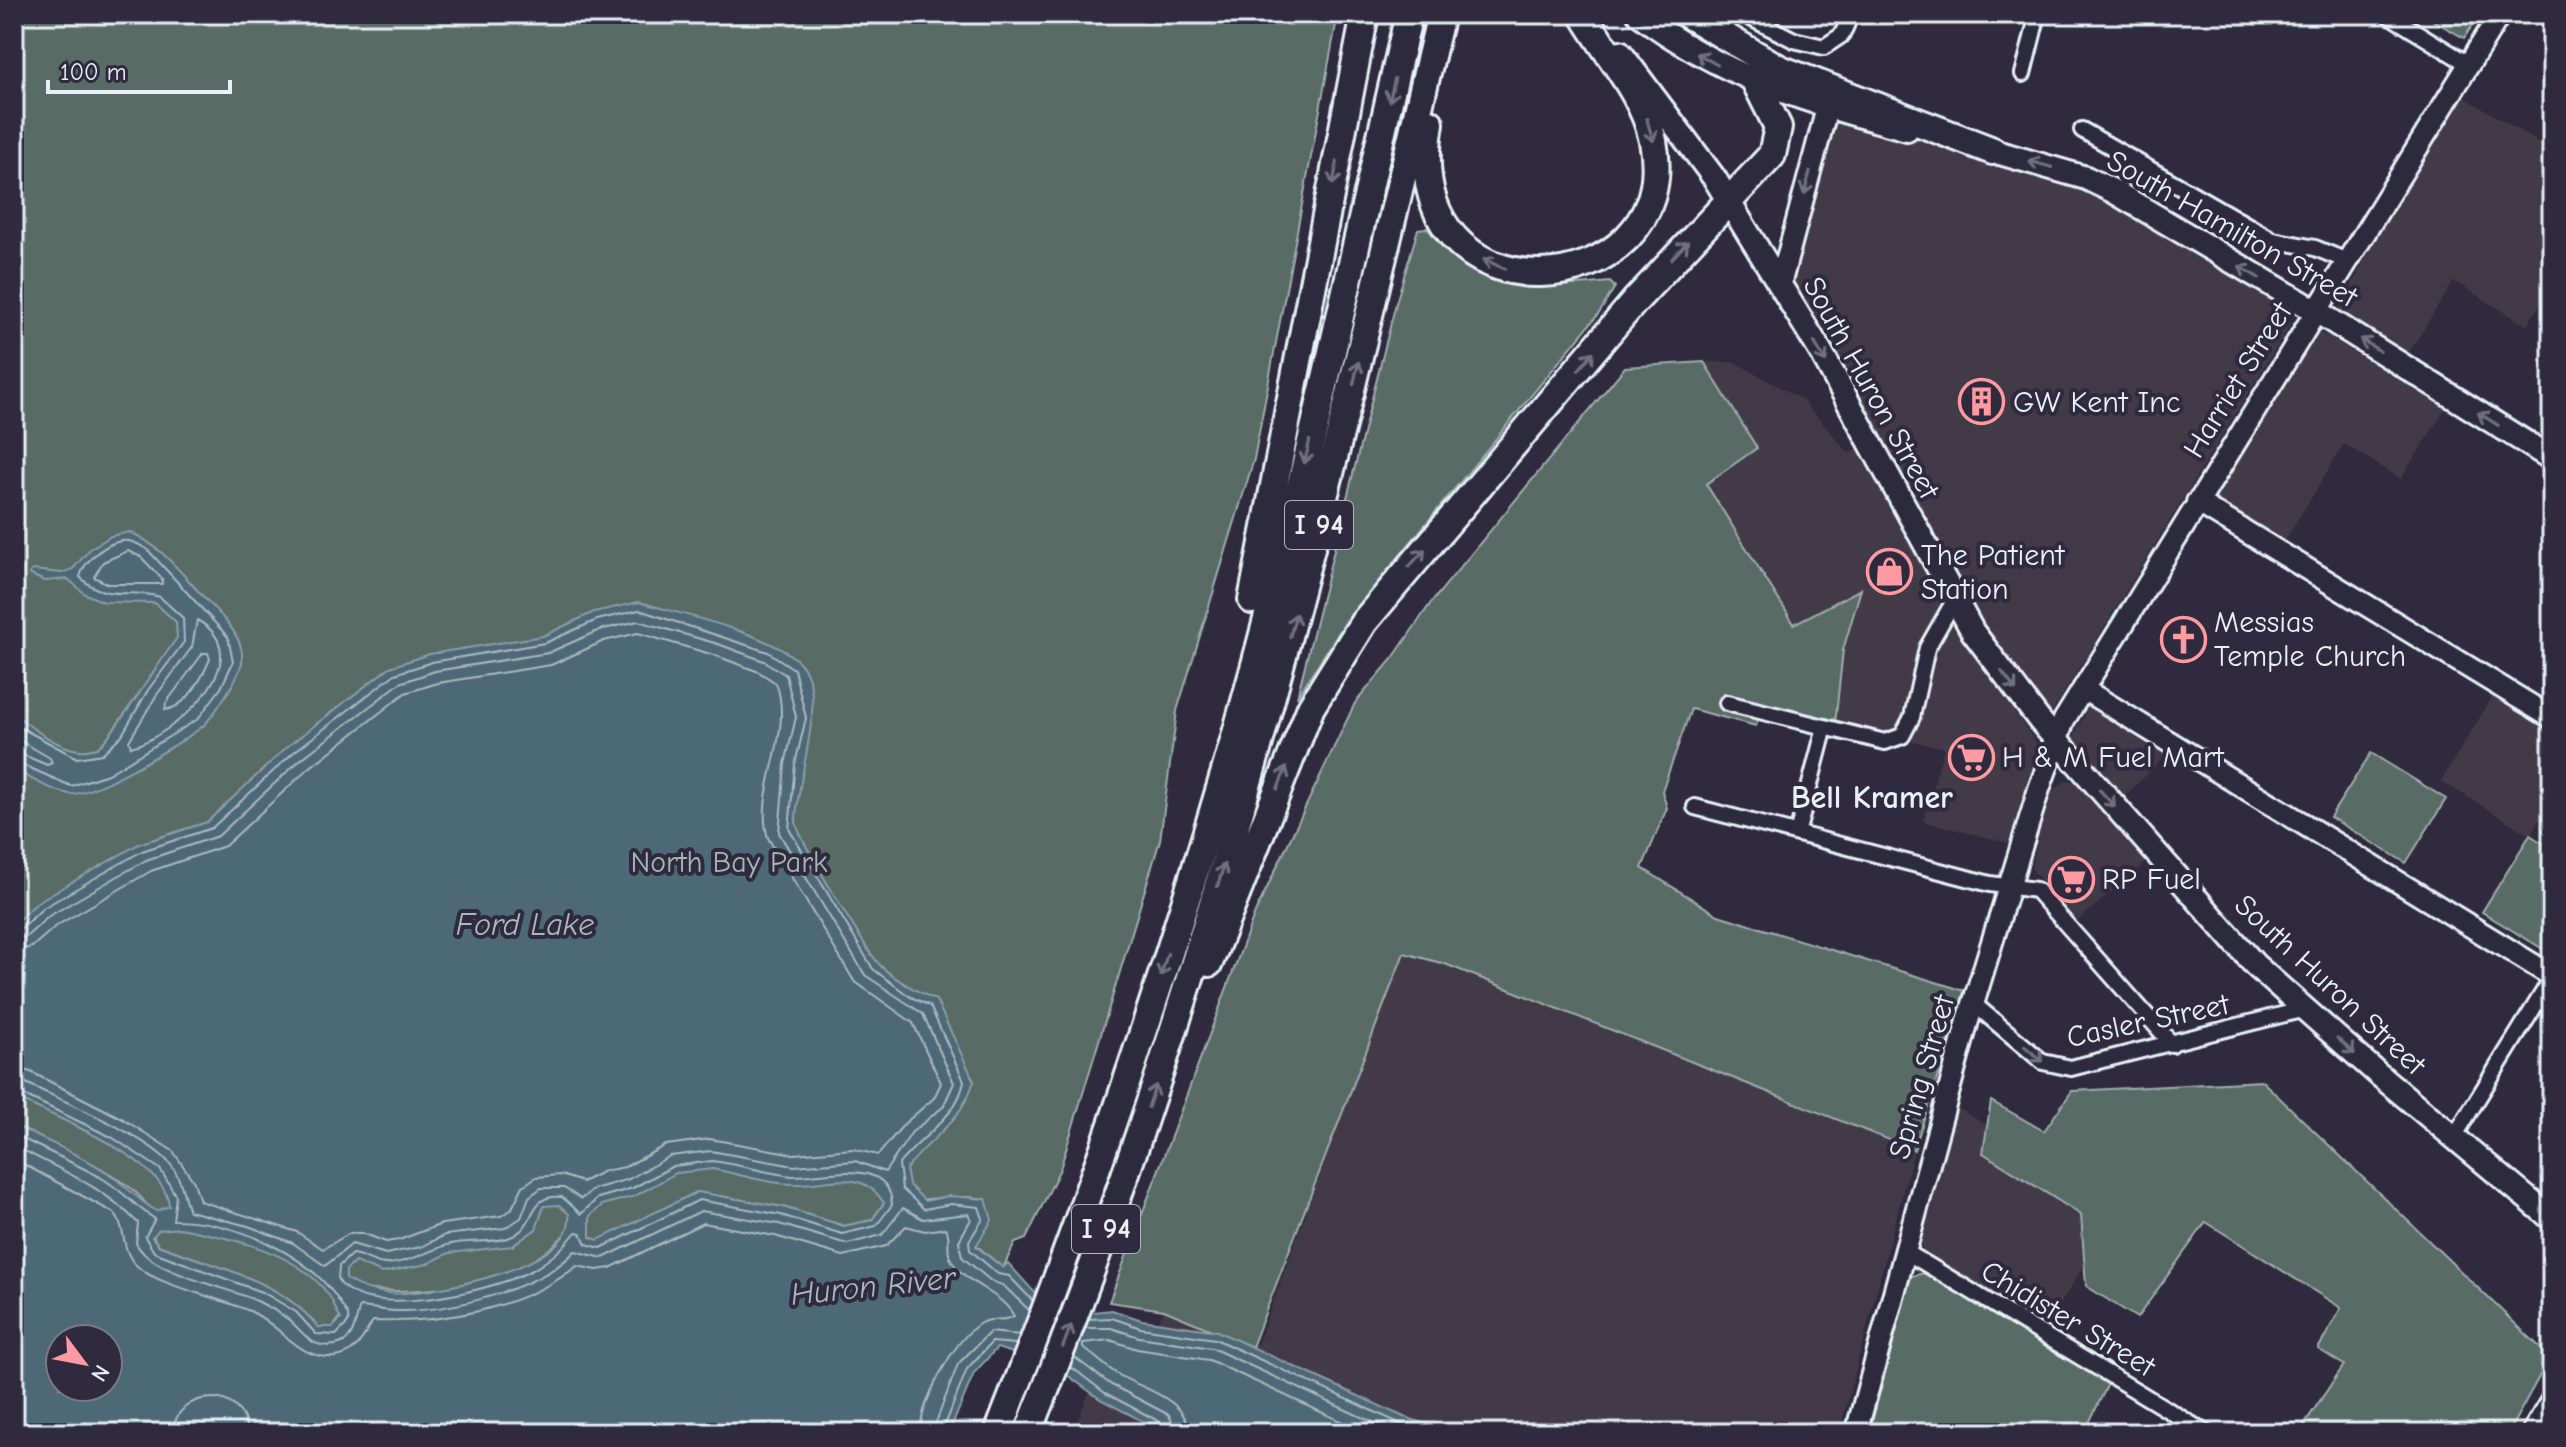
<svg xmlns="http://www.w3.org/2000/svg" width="2566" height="1447" font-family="'Comic Neue',sans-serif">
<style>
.built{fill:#433a47}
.green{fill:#596c65;stroke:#a0aeae;stroke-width:2}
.water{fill:#4e6776;stroke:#8c9eaa;stroke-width:2;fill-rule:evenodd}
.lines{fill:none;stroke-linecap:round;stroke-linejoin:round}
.shore{stroke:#aabac4;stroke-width:2}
.street-casing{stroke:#e8f1f8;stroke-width:20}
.secondary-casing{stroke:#e8f1f8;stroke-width:26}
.primary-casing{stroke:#e8f1f8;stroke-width:28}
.highway-casing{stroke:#e8f1f8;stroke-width:32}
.street{stroke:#2f2a3d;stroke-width:14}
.secondary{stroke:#2f2a3d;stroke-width:20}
.primary{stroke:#2f2a3d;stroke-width:22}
.highway{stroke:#2f2a3d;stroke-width:26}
.oneway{stroke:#70707e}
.labels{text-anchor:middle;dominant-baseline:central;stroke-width:8;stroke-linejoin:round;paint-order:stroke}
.shield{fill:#2f2a3d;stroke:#b0b5c0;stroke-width:2}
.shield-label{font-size:28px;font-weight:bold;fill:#e8f1f8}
.street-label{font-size:30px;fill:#e8f1f8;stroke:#2f2a3d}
.poi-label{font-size:30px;fill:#e8f1f8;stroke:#2f2a3d;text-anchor:start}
.park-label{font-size:30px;fill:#a8b5b6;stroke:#2f2a3d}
.neighbourhood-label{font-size:32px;font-weight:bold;fill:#e8f1f8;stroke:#2f2a3d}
.water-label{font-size:32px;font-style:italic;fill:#aabac4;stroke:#2f2a3d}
</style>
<rect width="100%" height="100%" fill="#2f2a3d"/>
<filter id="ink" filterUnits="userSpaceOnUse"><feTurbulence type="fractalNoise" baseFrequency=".0125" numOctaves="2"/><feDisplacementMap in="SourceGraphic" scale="16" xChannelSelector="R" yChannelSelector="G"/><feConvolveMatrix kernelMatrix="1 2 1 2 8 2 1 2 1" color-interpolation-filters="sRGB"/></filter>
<g filter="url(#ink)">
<path class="built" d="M2463,96L2552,151V284L2527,326L2454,281L2408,354L2342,314L2340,308L2379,232Z
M1841,119L1868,123L2090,190L2135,213L2290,308V325L2052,712L2046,711L1985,630L1794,284L1792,271L1829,125Z
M2318,333L2328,336L2445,409L2401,479L2344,444L2281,547L2215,499Z
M1704,362H1735L1801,399L1849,453L1862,447L1938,594L1975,656L2037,744L2036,759L2008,843L1923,821L1944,748L1835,724L1843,650L1860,590L1794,625L1706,483Z
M2494,694L2552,729V800L2530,835L2441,781Z
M2090,704L2170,751L2122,799L2070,743Z
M2066,781H2077L2087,789L2148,861L2076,922L2031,868L2049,794Z
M1403,952L1445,964L1914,1150L1839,1433H1072L1090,1391L1137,1362L1164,1310L1257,1345Z
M1958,1108L2120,1205L2046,1328L1932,1260L1922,1250V1234Z"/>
<path class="green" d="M14,14H1338L1254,459L1177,711L1160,840L1060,1169L1026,1239L1015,1243L1003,1268L976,1245L986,1199C952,1193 919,1202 884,1203L872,1220L844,1226L783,1207L697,1192L598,1241L566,1232C525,1285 423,1296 361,1289L333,1327H318C278,1278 214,1267 158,1245C148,1232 153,1217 146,1204C127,1174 47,1143 14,1125Z
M2422,14H2480L2464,38Z
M1427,228C1478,290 1536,290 1610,282L1615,287L1600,312L1346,621L1297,697L1396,303L1418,229Z
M1704,362L1757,448L1706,484L1794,624L1861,589L1843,650L1835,724L1762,706L1756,726L1691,709L1662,791L1667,808L1642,868L1718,915L1965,991L1914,1150L1445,964L1404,953L1252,1347L1164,1310L1109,1302L1255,913L1355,703L1393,658L1430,604L1625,367Z
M2371,753L2446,799L2406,863L2330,817Z
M2530,835L2552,849V945L2548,952L2482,912Z
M2262,1081L2550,1357L2508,1433H2376L2362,1424L2354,1433H2308L2301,1429L2344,1365L2318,1349L2341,1308L2206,1222L2137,1318L2086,1286L2081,1215L1983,1153L1991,1101L2044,1131L2072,1091Z
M1929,1272L2110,1380L2084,1433H1869L1911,1276Z"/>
<path class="water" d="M130,532C159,545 177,568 198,591C215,610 246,635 242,662C240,676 214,715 204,725C186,741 91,797 69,794C51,790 27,778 14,767V714C31,727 57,748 79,750C83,751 93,749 97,748C109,742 163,656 177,638L176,622L155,603L104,602L85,594L68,579L44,581L29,574L32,570L62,573L73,569L90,549L111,536Z
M639,602C680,614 769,633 799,662C831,693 795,781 796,822C796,835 867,951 879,964C894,980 917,991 936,1000L974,1081C960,1124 933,1135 906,1169L909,1185L925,1201L949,1196L986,1199L992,1220L976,1246L1003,1268L1008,1263L1035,1293L1093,1312L1112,1310L1142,1320L1217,1331L1404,1417L1454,1433H1165L1100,1399L1056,1367L997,1348L974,1373L949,1433H218L216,1428H205L201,1433H14V1125C45,1141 80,1154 108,1173C124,1184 144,1205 157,1211L169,1206C167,1159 52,1116 14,1097V924L39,901L139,844L207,822L288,746L390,667L430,654L543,636L594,612ZM713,1169C739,1174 768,1184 794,1184C829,1185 861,1166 884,1203L872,1220L844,1226L783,1207L697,1192L598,1240L590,1237V1216L602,1205L635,1196L676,1173ZM559,1205L569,1214C575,1267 444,1290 406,1293C385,1295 363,1290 346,1279V1270L355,1262L382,1273L427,1264L449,1253L512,1246L536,1229L544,1206ZM180,1228C230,1238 299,1251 330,1297C334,1303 336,1312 341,1319L333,1327H318C278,1278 214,1267 158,1245L152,1237L159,1230ZM60,1339H108V1387H60Z"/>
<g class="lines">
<path class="shore" d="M128,551L141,557L162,579V584H108L94,577L103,562Z
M197,620C264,657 174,736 131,747L129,741L156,696L192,647Z
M203,653H208L210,659C202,678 187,707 165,710L166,703Z
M14,724L77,758L102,754L122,735L148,690L184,642L183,618L160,597C130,588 104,602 80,577C83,561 110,538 129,541C134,542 142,546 147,549L228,637L233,662L221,688L198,719L108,774L71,786L14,761
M14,737L50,758L52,763L47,765L14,751
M14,929L22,928L43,908L142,851L212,828L294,752L395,674L432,662L545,643L597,620L639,610L768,652L794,669L806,718L795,764L789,829L873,969L909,996L930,1006L964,1081C958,1117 921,1136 899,1164L902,1189L924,1209L951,1204L979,1207L983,1219L969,1241L970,1250L998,1274L1009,1276L1033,1301
M14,939L26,937L49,916L146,860L218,836L300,760L400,683L435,671L548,653L600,630L638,621L718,644L764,661L786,675L796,717L785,764L779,833L865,975L923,1014L954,1083L943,1107L912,1132L885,1172L855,1161L794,1166L711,1151L670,1156L629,1179L594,1189L581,1199L564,1188H541L529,1197L521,1218L505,1228L445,1235L421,1247L386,1254L352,1244L325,1266L293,1243L248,1226L189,1211C183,1195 182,1180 171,1165C149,1136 60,1100 24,1082L14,1080
M14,951L32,947L56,926L151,871L225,846L308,769L405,693L438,683L551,665L604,641L638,633L714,655L759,672L776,683C795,734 753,790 768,838L854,981L913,1023L941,1083L934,1098L904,1124L878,1155L853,1149L794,1154L710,1139L666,1145L625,1167L604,1171L582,1182L561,1175L536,1177L523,1186L511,1210L501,1216L442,1224L399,1240L386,1242L362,1233H350L323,1249L297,1232L200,1201L194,1182L173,1151L123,1119L31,1072L14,1068
M14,1090L113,1138L160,1169L176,1196L173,1220C233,1220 312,1254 342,1306C347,1313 349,1315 348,1323L336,1335L316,1334L296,1312L264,1293L154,1252L145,1237L155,1219C135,1207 121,1189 100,1177C72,1162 42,1149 14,1134
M14,1145C61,1171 100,1184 138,1223L136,1243C151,1274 225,1286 257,1301C267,1306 281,1313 289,1320C306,1334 310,1349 335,1345C357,1341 354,1320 360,1307C375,1308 389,1312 403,1311C453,1310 541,1289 575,1251L603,1258L701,1211L779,1224L847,1244L882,1235L903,1208L923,1219L968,1214L971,1219L959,1241L962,1257L991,1281L1004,1286L1029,1310
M14,1159L114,1213C128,1230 119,1250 138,1267C159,1286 222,1298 252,1312C283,1327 298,1360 335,1357C356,1355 364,1336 373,1321C442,1323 521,1310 577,1266L597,1270L610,1268L703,1223L775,1236L843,1256L886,1246L906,1226L925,1231L946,1228C952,1238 944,1251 953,1263C969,1286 1001,1292 1014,1316C1005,1323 991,1316 979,1324C953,1342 921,1401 920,1433
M712,1161C739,1164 765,1173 792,1176C819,1178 890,1154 892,1205L876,1226L842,1234L781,1215L699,1200L601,1248L586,1244L581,1233L576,1232C561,1251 541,1268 517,1277C480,1292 364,1320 338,1280L339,1266L352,1254C365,1255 375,1265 388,1264C410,1262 426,1252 447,1245C466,1239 489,1244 508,1238C540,1227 524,1194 562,1197L581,1214L598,1198L633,1188L673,1166Z
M1088,1319L1112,1318L1141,1328L1215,1339L1401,1424L1428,1433
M1085,1328H1111L1139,1337L1212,1348L1396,1433
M1074,1357L1110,1384L1169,1415L1177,1433
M1070,1366L1105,1393L1162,1423L1167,1433
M173,1433C175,1387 246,1386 247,1433
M932,1433L958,1364L990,1332L1020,1335
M942,1433L967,1369L992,1342L1016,1344
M1189,1433C1187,1398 1144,1390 1119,1375C1106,1368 1096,1356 1083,1348V1343L1110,1340L1137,1349L1209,1360L1366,1433"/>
<defs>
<path id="street" d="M1743,14L1794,40L1824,47L1842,35L1851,14
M2387,14L2468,64
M2023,74L2038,14
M2082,130L2273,240L2315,248L2347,261
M1727,703L1885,742L1902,736L1912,717L1927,648L1955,599
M1695,807L1990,884L2036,890L2172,1044
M1797,834L1825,727
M1974,1004L2043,1062L2071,1068L2305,1009
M2454,1137L2552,978
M1903,1250L2206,1433"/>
<path id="secondary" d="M1780,285L1827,108
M2197,502L2552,718
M2083,689L2552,976
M1856,1433L1967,1024L2039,789L2064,720L2500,14
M2532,1433L2552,1400"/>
<path id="primary" d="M1639,14C1720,76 1810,103 1907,129
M1620,52L1715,179L1821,352L1973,632L2040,721L2255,965L2377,1073L2552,1219
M1979,147L2086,178L2113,191L2316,311L2552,459"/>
<path id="highway" d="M1687,14L1780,69L1993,151
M1430,123C1394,333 1686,307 1653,141C1644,94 1606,54 1583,14
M1252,600L1365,14
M1209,963L1311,707L1364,622L1635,301L1772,155L1778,127L1756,83
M998,1433C1085,1212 1162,986 1229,758C1300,513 1351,262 1409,14
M1028,1433C1216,974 1327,494 1441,14"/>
</defs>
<use href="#street" class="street-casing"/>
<use href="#secondary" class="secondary-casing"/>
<use href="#primary" class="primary-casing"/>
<use href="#highway" class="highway-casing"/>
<use href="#street" class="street"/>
<use href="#secondary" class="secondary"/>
<use href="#primary" class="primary"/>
<use href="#highway" class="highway"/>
</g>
<defs><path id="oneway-shaft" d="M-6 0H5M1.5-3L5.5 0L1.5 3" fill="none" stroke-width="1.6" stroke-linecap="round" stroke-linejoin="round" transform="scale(2)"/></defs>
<g class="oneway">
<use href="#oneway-shaft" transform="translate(1707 59) rotate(-151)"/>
<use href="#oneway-shaft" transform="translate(1392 90) rotate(103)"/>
<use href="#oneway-shaft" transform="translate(1650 130) rotate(73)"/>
<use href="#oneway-shaft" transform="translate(2040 164) rotate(-164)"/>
<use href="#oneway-shaft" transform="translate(1335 173) rotate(101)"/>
<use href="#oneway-shaft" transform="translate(1807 183) rotate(105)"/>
<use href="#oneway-shaft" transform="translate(1680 250) rotate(-47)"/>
<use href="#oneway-shaft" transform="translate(1494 264) rotate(-155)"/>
<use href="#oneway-shaft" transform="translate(2249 272) rotate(-149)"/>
<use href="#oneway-shaft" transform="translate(2370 345) rotate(-148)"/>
<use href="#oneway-shaft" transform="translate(1820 352) rotate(60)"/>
<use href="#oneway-shaft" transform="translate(1586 361) rotate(-51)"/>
<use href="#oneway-shaft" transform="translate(1356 373) rotate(-77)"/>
<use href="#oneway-shaft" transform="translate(2488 419) rotate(-148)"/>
<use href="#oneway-shaft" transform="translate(1307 452) rotate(103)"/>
<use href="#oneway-shaft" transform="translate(1417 558) rotate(-48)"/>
<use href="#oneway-shaft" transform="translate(1293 625) rotate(-75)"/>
<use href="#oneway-shaft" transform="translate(2009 681) rotate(53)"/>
<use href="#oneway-shaft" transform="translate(1282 778) rotate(-68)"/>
<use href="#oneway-shaft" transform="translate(2107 798) rotate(48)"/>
<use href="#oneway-shaft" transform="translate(1221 875) rotate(-73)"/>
<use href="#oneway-shaft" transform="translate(1164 965) rotate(107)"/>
<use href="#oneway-shaft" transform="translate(2346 1046) rotate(42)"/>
<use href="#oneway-shaft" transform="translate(2034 1054) rotate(39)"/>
<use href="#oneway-shaft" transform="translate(1152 1096) rotate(-71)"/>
<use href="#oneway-shaft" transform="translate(1067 1336) rotate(-69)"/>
</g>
</g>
<defs>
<symbol id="building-ring" viewBox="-11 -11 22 22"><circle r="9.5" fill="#2f2a3d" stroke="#ff9aa2" stroke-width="1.5"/><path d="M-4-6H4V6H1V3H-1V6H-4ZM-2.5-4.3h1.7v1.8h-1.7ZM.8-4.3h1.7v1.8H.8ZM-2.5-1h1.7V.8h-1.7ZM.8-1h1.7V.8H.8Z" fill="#ff9aa2"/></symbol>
<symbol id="shop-ring" viewBox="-11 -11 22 22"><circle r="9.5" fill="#2f2a3d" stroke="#ff9aa2" stroke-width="1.5"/><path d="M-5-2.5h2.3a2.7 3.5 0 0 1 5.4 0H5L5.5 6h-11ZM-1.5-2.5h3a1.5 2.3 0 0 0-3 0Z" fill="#ff9aa2"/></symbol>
<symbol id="church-ring" viewBox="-11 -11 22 22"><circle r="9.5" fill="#2f2a3d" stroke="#ff9aa2" stroke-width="1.5"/><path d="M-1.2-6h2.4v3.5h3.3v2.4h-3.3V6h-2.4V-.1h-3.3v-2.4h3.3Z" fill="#ff9aa2"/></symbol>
<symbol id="supermarket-ring" viewBox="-11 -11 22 22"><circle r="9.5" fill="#2f2a3d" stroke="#ff9aa2" stroke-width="1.5"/><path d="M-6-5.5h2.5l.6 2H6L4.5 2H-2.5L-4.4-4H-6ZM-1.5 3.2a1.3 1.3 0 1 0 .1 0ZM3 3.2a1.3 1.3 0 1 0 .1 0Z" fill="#ff9aa2"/></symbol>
</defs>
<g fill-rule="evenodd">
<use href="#building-ring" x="1956" y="376" width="51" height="51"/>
<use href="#shop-ring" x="1864" y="546" width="51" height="51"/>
<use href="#church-ring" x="2158" y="614" width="51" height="51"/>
<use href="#supermarket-ring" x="1946" y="732" width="51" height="51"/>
<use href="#supermarket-ring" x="2046" y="854" width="51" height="51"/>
</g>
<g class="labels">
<g class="shield">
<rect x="1285" y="501" width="68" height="48" rx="6"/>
<rect x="1072" y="1205" width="68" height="48" rx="6"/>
</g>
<g class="shield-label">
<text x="1319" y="525">I 94</text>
<text x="1106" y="1229">I 94</text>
</g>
<g class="street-label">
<text transform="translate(2232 229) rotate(30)">South Hamilton Street</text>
<text transform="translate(2238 380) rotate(-58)">Harriet Street</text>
<text transform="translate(1871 388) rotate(61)">South Huron Street</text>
<text transform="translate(2330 985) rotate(43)">South Huron Street</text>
<text transform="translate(2148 1021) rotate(-12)">Casler Street</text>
<text transform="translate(1922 1077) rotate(-74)">Spring Street</text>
<text transform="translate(2068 1319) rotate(31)">Chidister Street</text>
</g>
<g class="poi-label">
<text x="2013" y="402">GW Kent Inc</text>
<text x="1921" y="555">The Patient<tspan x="1921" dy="34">Station</tspan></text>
<text x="2214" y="622">Messias<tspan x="2214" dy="34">Temple Church</tspan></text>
<text x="2002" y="757">H &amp; M Fuel Mart</text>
<text x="2102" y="879">RP Fuel</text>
</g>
<g class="park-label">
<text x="729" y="862">North Bay Park</text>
</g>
<g class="neighbourhood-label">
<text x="1872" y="797">Bell Kramer</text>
</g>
<g class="water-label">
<text x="525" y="924">Ford Lake</text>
<text transform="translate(873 1286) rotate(-6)">Huron River</text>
</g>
</g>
<rect width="2566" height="1447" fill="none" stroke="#2f2a3d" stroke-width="48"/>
<rect x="24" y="24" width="2518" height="1399" fill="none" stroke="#e8f1f8" stroke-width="3" filter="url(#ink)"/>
<g transform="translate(84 1363) rotate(122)"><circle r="38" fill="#2f2a3d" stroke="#797a88" stroke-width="2"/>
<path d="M0-6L14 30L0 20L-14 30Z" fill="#ff9aa2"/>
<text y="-12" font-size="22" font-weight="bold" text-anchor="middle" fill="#e8f1f8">N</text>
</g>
<path d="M48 80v12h182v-12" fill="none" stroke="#e8f1f8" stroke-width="4"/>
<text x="60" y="80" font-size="24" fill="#e8f1f8" stroke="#2f2a3d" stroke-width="6" paint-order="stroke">100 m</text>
</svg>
